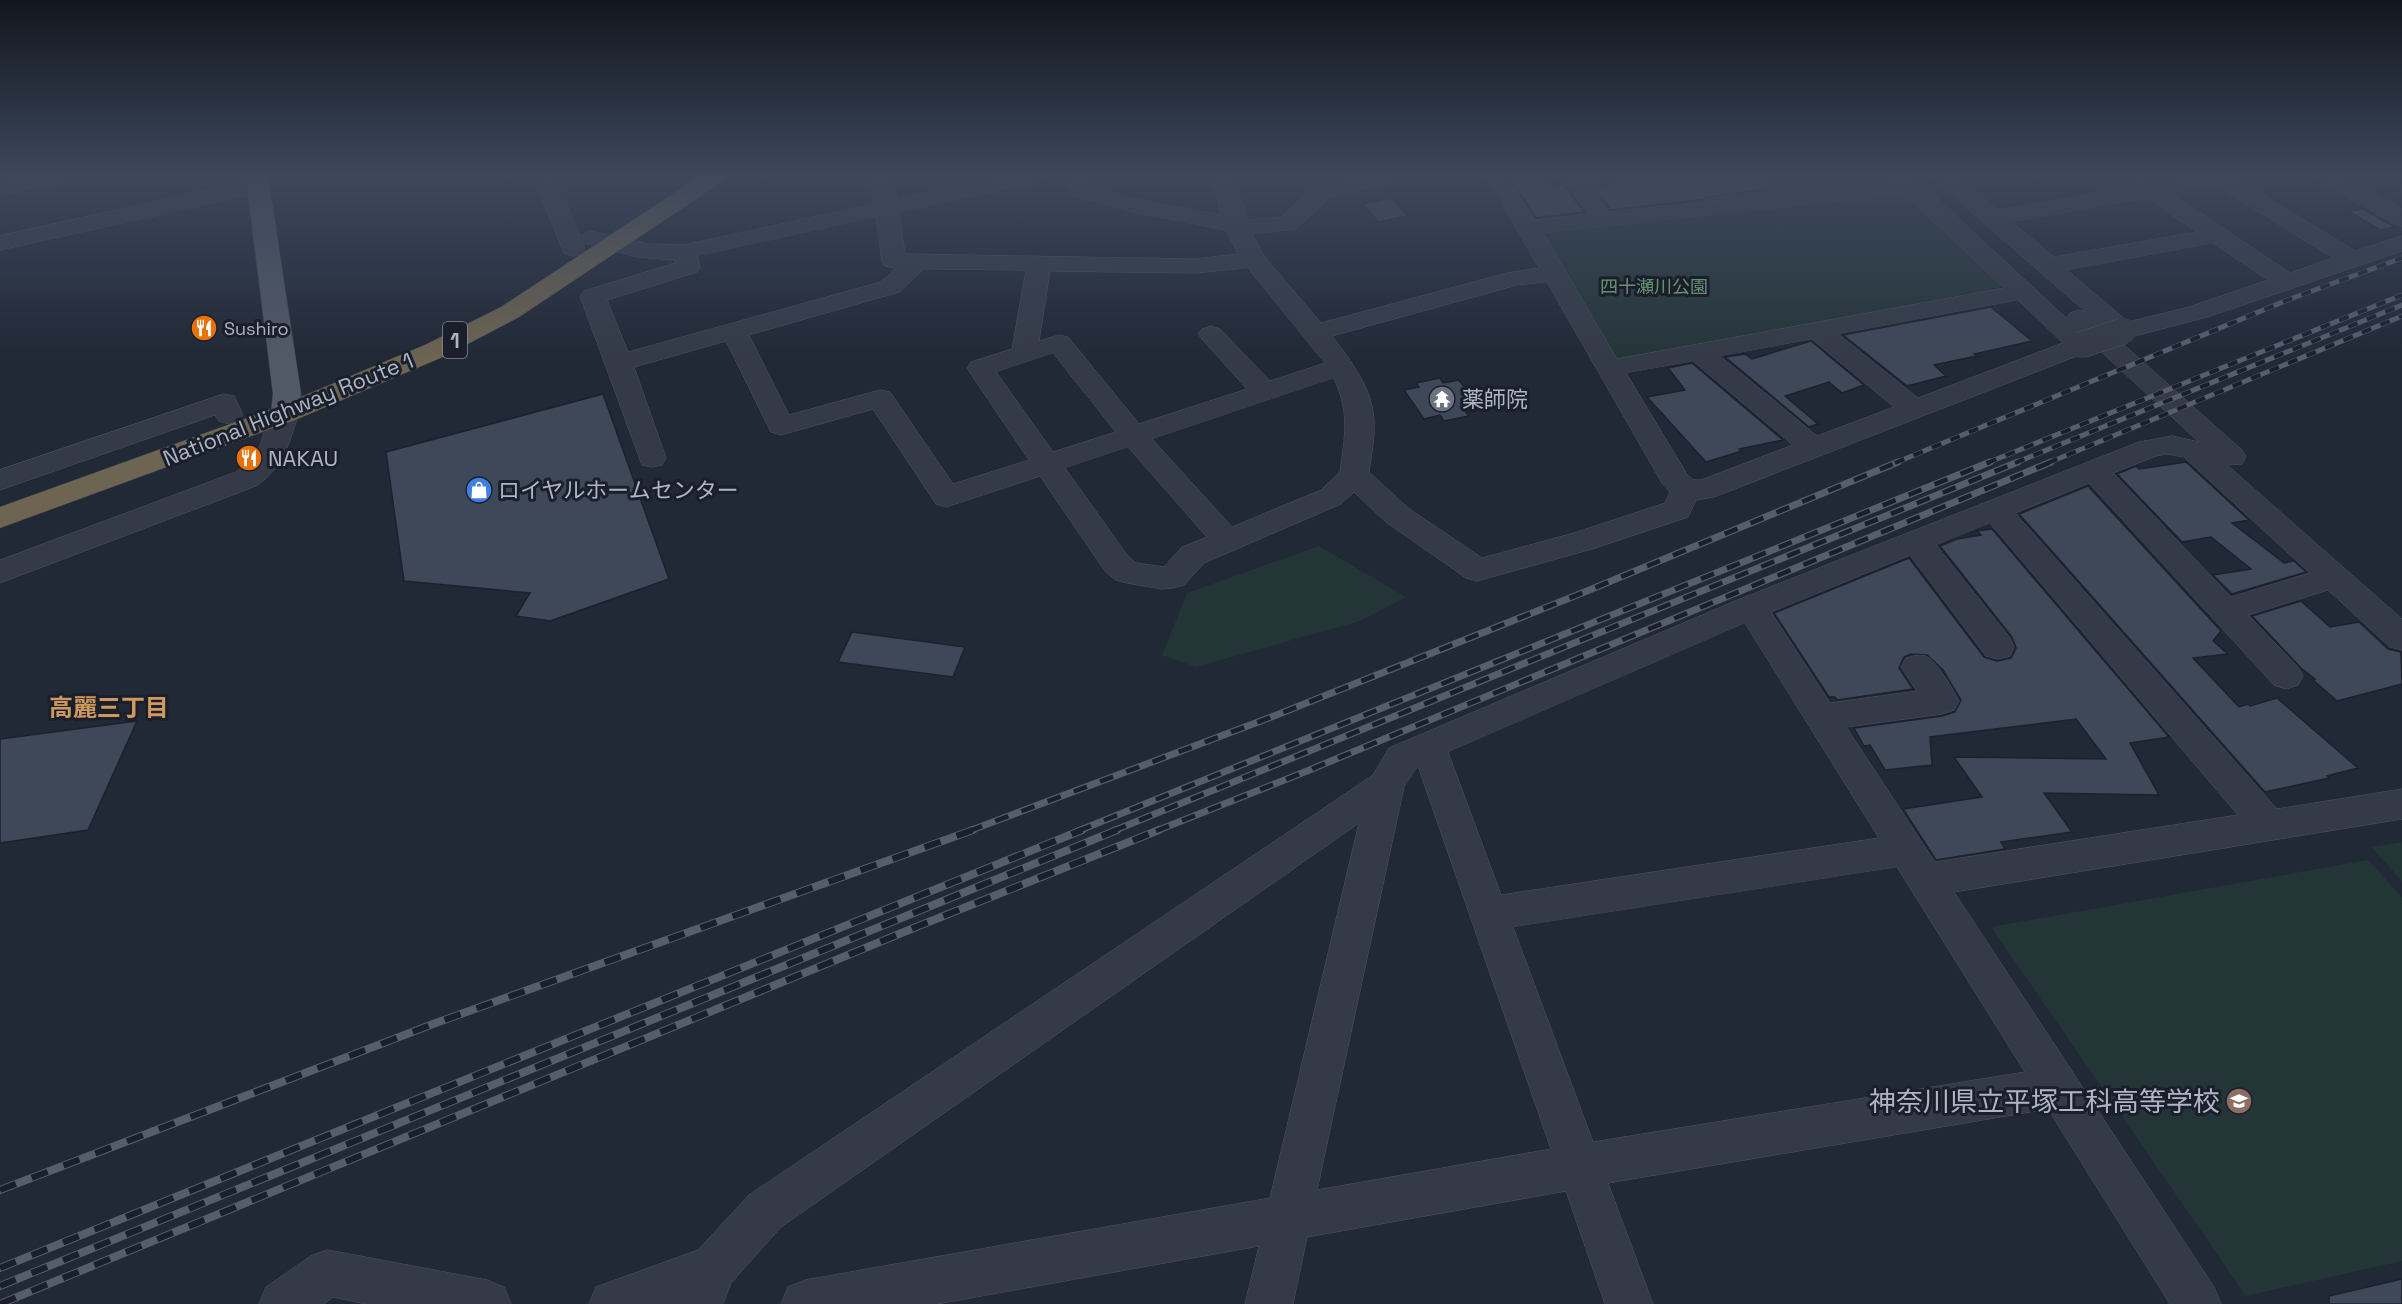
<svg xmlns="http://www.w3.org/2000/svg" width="2402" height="1304" font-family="'Space Grotesk','Noto Sans JP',sans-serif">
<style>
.green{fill:#243538}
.building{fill:#3f4859;stroke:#1c212d;stroke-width:1.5}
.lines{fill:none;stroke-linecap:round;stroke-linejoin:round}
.minor-casing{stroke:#4e5562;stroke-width:1}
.major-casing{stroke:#3d4350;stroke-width:1}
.highway-casing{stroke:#3c424e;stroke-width:1}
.minor{fill:#343a47;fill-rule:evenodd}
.major{fill:#525967;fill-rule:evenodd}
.highway{fill:#6d6451;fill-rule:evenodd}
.rail-far2-casing{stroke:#565e6e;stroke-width:5}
.rail-far1-casing{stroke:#565e6e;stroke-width:7}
.rail-casing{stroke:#565e6e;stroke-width:8}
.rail-far2{stroke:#1a1f2b;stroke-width:4;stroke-dasharray:10;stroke-linecap:butt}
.rail-far1{stroke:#1a1f2b;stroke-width:4.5;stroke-dasharray:14;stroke-linecap:butt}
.rail{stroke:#1a1f2b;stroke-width:6;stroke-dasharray:17;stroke-linecap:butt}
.minor-bridge-casing{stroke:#4e5562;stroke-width:27;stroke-linecap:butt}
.minor-bridge{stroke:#343a47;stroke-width:26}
.labels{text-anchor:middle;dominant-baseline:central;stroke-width:6;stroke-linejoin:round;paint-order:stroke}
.far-park-label{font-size:18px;fill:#679375;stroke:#1a1f2b}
.far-poi-label{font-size:18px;fill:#aeb5c4;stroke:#1a1f2b;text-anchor:start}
.shield{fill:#1a1f2b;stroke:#828896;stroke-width:1.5}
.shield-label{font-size:21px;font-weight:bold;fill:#aeb5c4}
.poi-label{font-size:22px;fill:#aeb5c4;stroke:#1a1f2b;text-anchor:start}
.street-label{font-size:22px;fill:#aeb5c4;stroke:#1a1f2b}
.neighbourhood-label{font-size:24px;font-weight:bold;fill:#cf995e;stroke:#1a1f2b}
.near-poi-label{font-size:27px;fill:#aeb5c4;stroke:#1a1f2b;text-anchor:end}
</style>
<rect width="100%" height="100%" fill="#212836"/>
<path class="green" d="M1665,176H1890L1899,184L1693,206Z
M1897,193L1908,195L2003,287L1618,360L1612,358L1540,230Z
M1319,546L1406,597L1360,621L1196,667L1162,655L1187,593Z
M2402,842V881L2371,847Z
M2368,860L2402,897V1261L2246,1296L1991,927Z"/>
<path class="building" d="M1509,176H1539L1551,185L1563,184L1584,212L1536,218Z
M1636,176H1767L1768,189L1705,197L1707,199L1611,210L1593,187L1612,183L1616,179Z
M1392,198L1408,216L1378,222L1363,204Z
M2363,209L2393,226L2396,227L2380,230L2348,211Z
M1991,307L2032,341L1974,354L1977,356L1934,365L1946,376L1907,386L1843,335Z
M1811,341L1864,385L1842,393L1829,382L1785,396L1818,424L1809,427L1725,357L1745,354L1752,359Z
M1692,363L1783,440L1739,449L1742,451L1706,462L1647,397L1685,390L1668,368Z
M1440,378L1443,383L1459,380L1480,408L1465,411L1469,416L1444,421L1440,415L1424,419L1404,390L1419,387L1416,383Z
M603,394L669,579L550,621L516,616L530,593L404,581L386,452Z
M2186,462L2249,520L2232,523L2284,563L2294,561L2306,572L2232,594L2213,575L2251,569L2211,537L2182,542L2117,474L2136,466L2139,469Z
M2088,486L2221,631L2213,641L2228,654L2193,658L2239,707L2248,704L2250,706L2277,698L2358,768L2327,776L2329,778L2265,792L2019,514Z
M1992,529L2169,737L2130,743L2159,795L2044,793L2072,832L2001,842L2005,849L1936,860L1903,809L1982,797L1954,757L2106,759L2076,719L1930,737L1932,765L1885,770L1870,745L1864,746L1854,728L1942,716L1955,712L1961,700L1943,670L1927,655L1911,654L1904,657L1899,668L1913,689L1837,700L1835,697H1829L1774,613L1909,558L1984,657L1997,661L2011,658L2016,648L2012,637L1940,546L1957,539L1981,535L1977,531Z
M2301,601L2330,627L2359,622L2388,649L2401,652L2402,684L2337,701L2312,679H2315L2301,668L2252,616Z
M852,632L965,647L953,677L838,662Z
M137,721L88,830L0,843V739Z
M2402,1279V1304H2329V1296Z"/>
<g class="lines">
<defs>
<path id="minor" d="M26,176H71L68,181L0,195V181Z
M533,176H555L580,236L590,231L648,244L684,245L874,204L871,176H893L897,199L1003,176H1045L1042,181L1034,183L899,212L905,254L1195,259L1238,254L1226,230L1133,212L1074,196L1066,176H1088L1092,187L1135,199L1221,215L1211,176H1233L1248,220L1281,217L1313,188L1361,176H1399L1396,181L1329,198L1296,229L1252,234L1264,256L1321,323L1507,273L1539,268L1496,193L1483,176H1506L1535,220L1588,214L1563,180L1566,176H1615L1612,181L1589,185L1610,212L1894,182L1890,176H1913L2066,318L2070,313L2079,310L2086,312L1930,176H1955L1999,210L2133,187L2131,184L2134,179L2142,177L2155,183L2193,176H2242L2239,180L2355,251L2402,236V251L2207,317L2123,339L2115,337L2242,450L2246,457L2242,464L2227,465L2402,619V650L2390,647L2328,590L2248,615L2298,667L2303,676L2298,685L2286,689L2274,685L2089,483L2015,513L2277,809L2402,789V819L1954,892L2214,1287L2221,1304H2170L2048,1109L1608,1183L1653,1304H1605L1566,1191L1307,1237L1293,1304H1245L1259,1246L937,1304H781L788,1287L805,1280L1270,1198L1359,823L781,1227L731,1283L723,1304H589L596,1287L698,1250L749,1195L1373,775L1389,748L1740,599L2139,442L2172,436L2199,442L2094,345L2090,351L1714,497L1696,500L1688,517L1592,549L1477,581L1466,578L1386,522L1354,492L1341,504L1204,563L1184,585L1173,588L1162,589L1127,583L1116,580L1105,571L1040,476L946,507L936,504L873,409L781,435L771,432L726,341L634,367L666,458L662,465L652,467L642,465L580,296L584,291L675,263L674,260L637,257L583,243L585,249L581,254L573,256L565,254ZM2216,185L2333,258L2290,273L2171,193ZM1905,194L2004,288L1617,359L1543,233ZM2147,198L2197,232L2054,257L2012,222ZM876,217L882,261L885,266L896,268L881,282L628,352L607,300L697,272L700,267L697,256ZM2213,243L2268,280L2189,307L2128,322L2067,270ZM1248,268L1325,363L1270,381L1220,329L1211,326L1202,329L1198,334L1202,339L1247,389L1139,424L1068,337L1059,335L1039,341L1050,271L1195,273ZM924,269L1026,270L1012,349L971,362L967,368L1029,460L953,484L890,392L880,390L789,415L749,335L899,292ZM1547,282L1662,483L1670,492L1665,503L1574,533L1482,558L1408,508L1369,472C1371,456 1375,439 1374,422C1373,389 1351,361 1332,336L1517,285ZM2018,300L2063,343L1918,398L1838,334ZM1812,339L1894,407L1817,436L1720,356ZM1053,353L1116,432L1053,452L996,372ZM1693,361L1793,445L1701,480H1694L1688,476L1626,373ZM1334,378C1350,414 1345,435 1340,472L1321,490L1232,527L1152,439ZM1128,447L1207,537L1182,547L1164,567L1136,563L1127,555L1065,468ZM2167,454L2184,457L2310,573L2231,597L2113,473L2156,456ZM1990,523L2238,815L1935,862L1846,727L1942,714L1954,710L1959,701C1954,691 1938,664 1929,658C1922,653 1914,656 1906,658L1901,667L1917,691L1830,703L1771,612L1910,555L1986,656L1998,659L2010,656L2014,647L2010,638L1936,545ZM1745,623L1879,838L1501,895L1448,752ZM1418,766L1551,1149L1317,1190L1404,787ZM1897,867L2025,1072L1593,1142L1513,927Z
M2317,176H2344L2402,209V226L2394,224L2320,181Z
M259,179L267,181L270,186L267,191L0,250V236Z
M224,394L234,396L243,415L239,421L229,424L219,421L215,415L0,490V470Z
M285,405L295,408L299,414C287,446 286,465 256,486L0,583V560L236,472C270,449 256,437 275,408Z
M328,1250L487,1280L504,1287L511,1304H366L333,1297L324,1304H259L266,1287L311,1256Z"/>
<path id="major" d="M246,176H268L301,394L299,414L295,420L285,423L275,420L271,414L273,394Z"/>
<path id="highway" d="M700,176H726L723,181L519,317L445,356L295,420L0,528V507L275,408L427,344L501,307Z"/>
</defs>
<use href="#minor" class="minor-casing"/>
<use href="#major" class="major-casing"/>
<use href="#highway" class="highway-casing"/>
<use href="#minor" class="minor"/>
<use href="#major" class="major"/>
<use href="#highway" class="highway"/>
<defs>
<path id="rail-far2" d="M1895,463L2290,299L2402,258
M1987,463L2402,295
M2015,463L2402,305
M2048,463L2402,316"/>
<path id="rail-far1" d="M969,831L1274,716L1587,591L1898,462
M1078,831L1990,462
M1113,831L2018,462
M1156,831L1307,771L2051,462"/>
<path id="rail" d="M0,1190L433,1024L973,830
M0,1268L1082,830
M0,1286L1117,830
M0,1304L921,925L1159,830"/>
</defs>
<use href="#rail-far2" class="rail-far2-casing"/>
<use href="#rail-far1" class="rail-far1-casing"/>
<use href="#rail" class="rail-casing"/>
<use href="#rail-far2" class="rail-far2"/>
<use href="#rail-far1" class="rail-far1"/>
<use href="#rail" class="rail"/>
<defs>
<path id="minor-bridge" d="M2081,345L2123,331"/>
</defs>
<use href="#minor-bridge" class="minor-bridge-casing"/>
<use href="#minor-bridge" class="minor-bridge"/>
</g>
<linearGradient id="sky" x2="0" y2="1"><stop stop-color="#12161e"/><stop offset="0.49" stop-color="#3d485d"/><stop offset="1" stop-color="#3d485d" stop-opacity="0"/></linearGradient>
<rect width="2402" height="359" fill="url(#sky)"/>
<defs>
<symbol id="restaurant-disc" viewBox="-11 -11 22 22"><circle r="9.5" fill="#e8710a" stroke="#1a1f2b"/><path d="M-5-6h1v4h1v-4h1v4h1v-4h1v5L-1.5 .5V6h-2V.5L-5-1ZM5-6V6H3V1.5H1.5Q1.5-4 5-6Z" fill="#fff"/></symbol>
<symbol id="temple-disc" viewBox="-11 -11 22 22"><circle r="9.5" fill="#6b7280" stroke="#1a1f2b"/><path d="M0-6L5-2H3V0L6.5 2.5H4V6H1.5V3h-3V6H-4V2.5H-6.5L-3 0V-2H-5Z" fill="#fff"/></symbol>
<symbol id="shop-disc" viewBox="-11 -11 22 22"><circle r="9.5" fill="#3f7fe0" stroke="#1a1f2b"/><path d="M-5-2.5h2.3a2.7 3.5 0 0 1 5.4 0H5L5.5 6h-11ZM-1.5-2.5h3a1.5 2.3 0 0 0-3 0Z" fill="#fff"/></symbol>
<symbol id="school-disc" viewBox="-11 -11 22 22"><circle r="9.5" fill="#8d6e63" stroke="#1a1f2b"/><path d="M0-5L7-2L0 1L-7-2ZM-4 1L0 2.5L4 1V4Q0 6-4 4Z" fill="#fff"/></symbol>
</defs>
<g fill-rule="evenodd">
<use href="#restaurant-disc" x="189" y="313" width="30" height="30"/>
<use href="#temple-disc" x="1427" y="384" width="30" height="30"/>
<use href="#restaurant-disc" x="234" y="443" width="30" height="30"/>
<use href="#shop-disc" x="464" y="475" width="30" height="30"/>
<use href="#school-disc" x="2224" y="1086" width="30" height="30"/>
</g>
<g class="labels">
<g class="far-park-label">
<text x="1654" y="286">四十瀬川公園</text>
</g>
<g class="far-poi-label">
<text x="224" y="328">Sushiro</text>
</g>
<rect class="shield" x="443" y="322" width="24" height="36" rx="4.5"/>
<g class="shield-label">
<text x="455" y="340">1</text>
</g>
<g class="poi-label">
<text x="1462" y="399">薬師院</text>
<text x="268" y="458">NAKAU</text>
<text x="498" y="490">ロイヤルホームセンター</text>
</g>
<g class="street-label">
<text transform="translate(288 409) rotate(-22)">National Highway Route 1</text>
</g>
<g class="neighbourhood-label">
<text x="109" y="707">高麗三丁目</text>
</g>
<g class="near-poi-label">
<text x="2220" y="1101">神奈川県立平塚工科高等学校</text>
</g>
</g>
</svg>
